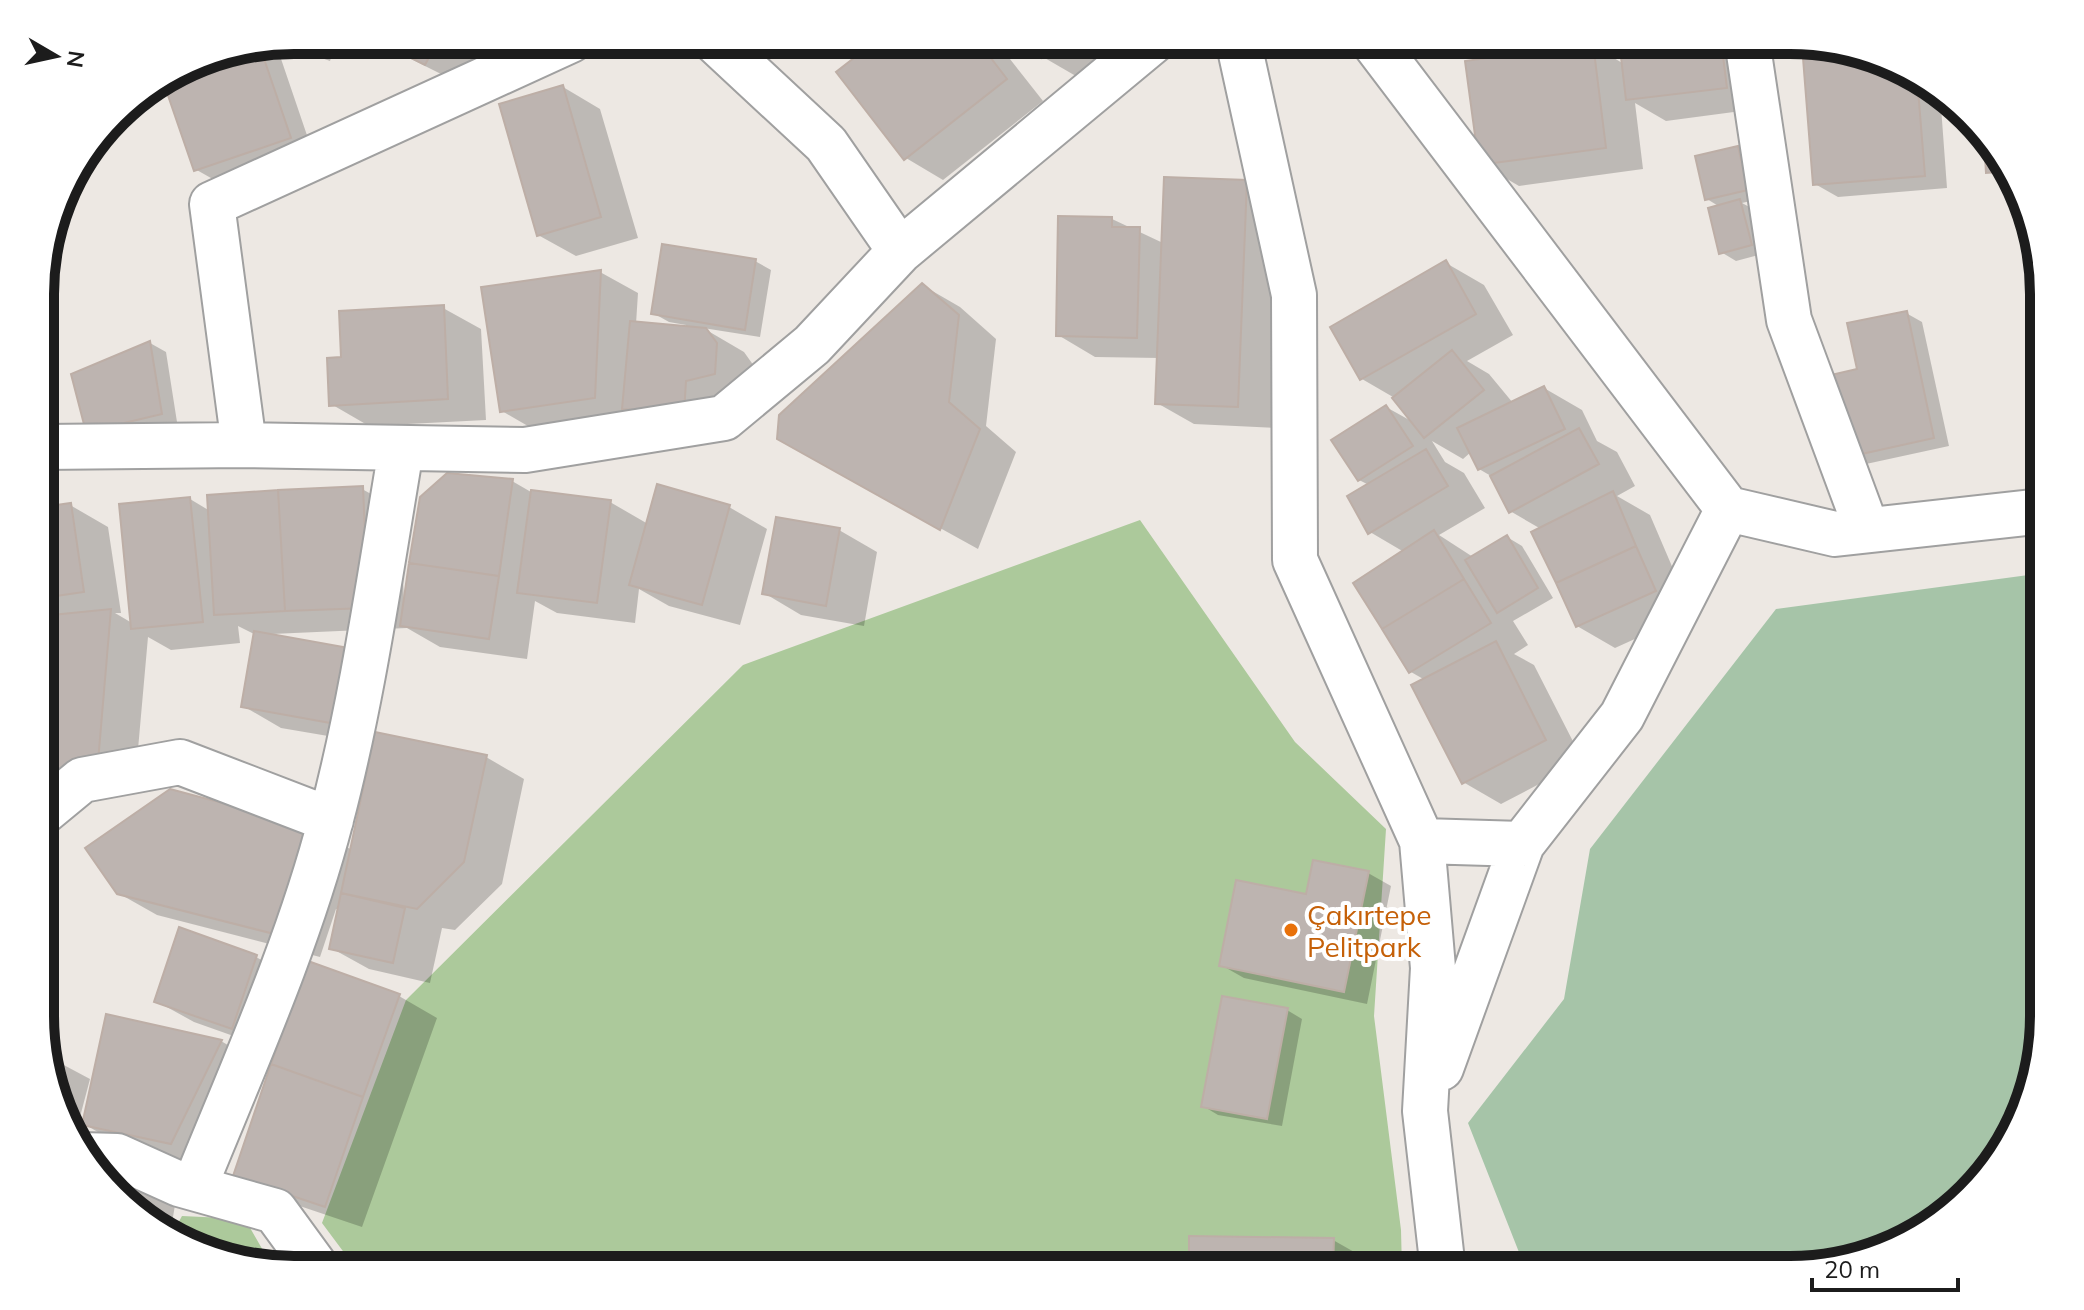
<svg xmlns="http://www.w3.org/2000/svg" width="2084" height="1310" font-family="Mulish,sans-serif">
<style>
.forest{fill:#acc99b}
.cemetery{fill:#a6c4a8}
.shadow{fill:#0003}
.building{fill:#bdb4b0;stroke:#bdaea6;stroke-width:2}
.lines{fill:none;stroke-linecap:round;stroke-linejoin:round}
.minor-casing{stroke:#a0a0a0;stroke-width:48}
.minor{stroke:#fff;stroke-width:44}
.food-dot{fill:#e8710a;stroke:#fff;stroke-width:3}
.labels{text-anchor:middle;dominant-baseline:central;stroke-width:8;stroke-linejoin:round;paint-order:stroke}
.food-label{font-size:28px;fill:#c56008;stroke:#fff;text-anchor:start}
.rim{fill:none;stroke:#1c1c1c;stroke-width:10}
</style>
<rect width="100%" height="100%" fill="#ede8e3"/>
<path class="forest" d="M1140,520L1295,742L1386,829L1374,1016L1401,1230L1402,1270H357L322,1223L406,1000L743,665Z
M182,1216L245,1219L272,1266L213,1257L171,1236Z"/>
<path class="cemetery" d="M2043,573V1032L2001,1157L1916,1236L1806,1269L1526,1270L1468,1123L1564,999L1590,849L1776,609Z"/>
<path class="shadow" d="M294,40H337L330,61L279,43Z
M373,40H486L463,85Z
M880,40H995L1043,101L943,180L906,158Z
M1039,40H1180L1183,51L1081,79L1043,57Z
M1473,40H1499L1478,43Z
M1621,40H1755L1764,108L1666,121L1635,103L1643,169L1519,186L1481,164L1592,45L1624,64Z
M270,45L278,50L312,150L218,182L195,169L165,79L197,59Z
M1869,55L1931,83L1940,93L1947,188L1838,197L1815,184Z
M563,87L600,109L638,238L576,256L538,235Z
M1738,148L1753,157L1763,198L1742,203L1755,210L1766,253L1736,261L1721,252L1720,207L1707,199Z
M2010,167L2015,184L1988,171Z
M1246,182L1284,204L1275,428L1194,424L1157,403L1159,358L1095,357L1058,335L1112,219L1163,243Z
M755,261L771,270L760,337L703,328L744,352L754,366L752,395L540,433L502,411L600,272L638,293L636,324L686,328V325L669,322L653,313Z
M1446,263L1484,285L1513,335L1467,361L1489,374L1513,403L1544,388L1582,410L1597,441L1617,452L1635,486L1617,496L1650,515L1692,613L1615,648L1577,626L1541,529L1510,511L1491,476L1479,469L1471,452L1463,459L1432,441L1445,462L1464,473L1485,508L1439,535L1473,557L1507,537L1522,546L1553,598L1513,621L1528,645L1514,654L1534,665L1583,761L1501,804L1463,782L1425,680L1411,672L1356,584L1404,552L1370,532L1369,485L1359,480L1386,407L1413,422L1393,397L1362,379Z
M922,285L960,307L996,339L986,426L1016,452L978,549L817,460Z
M443,308L481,329L486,420L369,426L331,404L343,359Z
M1906,313L1922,322L1949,446L1866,464L1850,455L1860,371Z
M150,343L166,352L177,422L103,440Z
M512,481L531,492L610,502L648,524L729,507L767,529L740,625L669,606L639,589L635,623L557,613L535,601L527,659L440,647L407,628L272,634L349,650L386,672L375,734L486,757L524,779L502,884L455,930L442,928L430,983L369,969L331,948L339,910L336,909L320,957L157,915L118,893L318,831L352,850L375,744L281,728L243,706L256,635L238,626L240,643L171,650L148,637L135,783L42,809V509L70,505L108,527L121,613H115L132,623L190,499L210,511L362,489L400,510L404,602Z
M839,530L877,552L864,626L801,615L764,593Z
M1368,873L1391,886L1367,1004L1244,978L1221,965L1307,896Z
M256,957L294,978L270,1049L194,1022L156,1001Z
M399,996L437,1018L362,1227L273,1197Z
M1287,1010L1302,1019L1282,1126L1218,1115L1203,1106Z
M221,1041L258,1063L210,1165L122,1146L84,1124Z
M45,1055L90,1079L75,1136Z
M104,1178L137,1183L175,1205L170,1235L153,1227Z
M1333,1240L1356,1253L1355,1270H1191Z"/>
<path class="building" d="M375,40H438L425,65Z
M877,40H977L1007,79L904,160L836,72Z
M1037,40H1110L1042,58Z
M1619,40H1721L1727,88L1626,100Z
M1593,43L1606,148L1479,165L1465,61Z
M260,47L291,138L194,171L163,81L197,59Z
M1866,53L1917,77L1925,176L1813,185L1803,58Z
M563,85L601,217L537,236L499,104Z
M1984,139L2010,167L2011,171L1986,173Z
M1738,146L1748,190L1705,200L1695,156Z
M1164,177L1247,180L1238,407L1155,404Z
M1740,199L1752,245L1719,254L1708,208Z
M1058,216L1112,217V227H1140L1137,338L1056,336Z
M662,244L756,259L745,330L651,314Z
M1446,260L1476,314L1360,380L1330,327Z
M601,270L595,398L500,412L481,287Z
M922,283L959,315L949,402L980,429L940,530L777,439L779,415Z
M444,305L448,399L329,406L327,358L341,357L339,311Z
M1907,311L1934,438L1848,457L1831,375L1857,369L1847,323Z
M630,321L706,328L717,343L715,374L686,381L684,414L622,409Z
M150,341L162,414L86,432L71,374Z
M1452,350L1484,390L1424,438L1392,398Z
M1544,386L1565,429L1478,470L1457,428Z
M1386,405L1413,446L1358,481L1331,440Z
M1579,428L1599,464L1509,513L1490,476Z
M1426,449L1448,486L1368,534L1347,496Z
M447,473L513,479L499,576L409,563L420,497Z
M657,484L730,505L702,605L629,585Z
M363,486L368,608L285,611L278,490Z
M278,490L285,611L214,615L207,495Z
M531,490L611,500L597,603L517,593Z
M1613,491L1636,546L1556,583L1531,532Z
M190,497L203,622L131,629L119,504Z
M71,503L84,592L42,598V507Z
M776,517L840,528L826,606L762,594Z
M1434,530L1464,579L1382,629L1353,583Z
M1507,535L1538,588L1497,613L1465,560Z
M1636,546L1656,591L1576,627L1556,583Z
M409,563L499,576L489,639L400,626Z
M1464,579L1491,623L1409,673L1382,629Z
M111,609L98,762L42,777V616Z
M254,631L349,648L336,724L241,707Z
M1496,641L1546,740L1462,784L1411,685Z
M375,732L487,755L464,862L417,909L341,893Z
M170,789L319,829L282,936L117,894L85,848Z
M1313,860L1369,871L1344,992L1219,966L1236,880L1306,894Z
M341,893L405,908L393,963L329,949Z
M179,927L257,955L232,1029L154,1002Z
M308,961L400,994L363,1097L271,1064Z
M1222,996L1288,1008L1267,1119L1201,1107Z
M106,1014L222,1040L171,1144L82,1125Z
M44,1052L53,1055L50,1068Z
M271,1064L363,1097L325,1207L233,1176Z
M101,1175L138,1181L134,1208Z
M1189,1236L1334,1238L1333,1270H1189Z"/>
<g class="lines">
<defs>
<path id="minor" d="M714,40L826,144L900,251
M1238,40L1294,295L1295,560L1422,841L1433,968L1425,1111L1443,1270
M1372,40L1728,509L1835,534L2043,511
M1747,40L1789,320L1867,530
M244,445L212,204L571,40
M42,447L244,445L525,450L724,418L812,345L900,251L1154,40
M42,813L82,780L180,762L331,820
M1422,841L1522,844
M1441,1068L1522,844L1622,716L1728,509
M82,1155L117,1156L179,1184L275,1211L318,1270
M194,1188C243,1067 298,946 331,819C363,698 380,573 401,450"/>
</defs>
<use href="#minor" class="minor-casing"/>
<use href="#minor" class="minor"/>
</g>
<circle class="food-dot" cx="1291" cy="930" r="8"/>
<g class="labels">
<g class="food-label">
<text x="1307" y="914">Çakırtepe<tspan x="1307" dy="32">Pelitpark</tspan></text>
</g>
</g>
<path d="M0 0H2084V1310H0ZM294 54H1790A240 240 0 0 1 2030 294V1016A240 240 0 0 1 1790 1256H294A240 240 0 0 1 54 1016V294A240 240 0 0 1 294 54Z" fill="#fff" fill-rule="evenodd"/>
<path class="rim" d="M294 54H1790A240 240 0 0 1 2030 294V1016A240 240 0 0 1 1790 1256H294A240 240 0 0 1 54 1016V294A240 240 0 0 1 294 54Z"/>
<g transform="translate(56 56) rotate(99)" stroke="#ffffff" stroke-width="6" paint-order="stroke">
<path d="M0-6L14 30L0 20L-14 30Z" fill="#1c1c1c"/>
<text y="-12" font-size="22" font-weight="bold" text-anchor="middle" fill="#1c1c1c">N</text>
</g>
<path d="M1812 1278v12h146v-12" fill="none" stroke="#1c1c1c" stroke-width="4"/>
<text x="1824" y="1278" font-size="24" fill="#1c1c1c" stroke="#ffffff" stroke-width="6" paint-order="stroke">20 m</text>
</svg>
